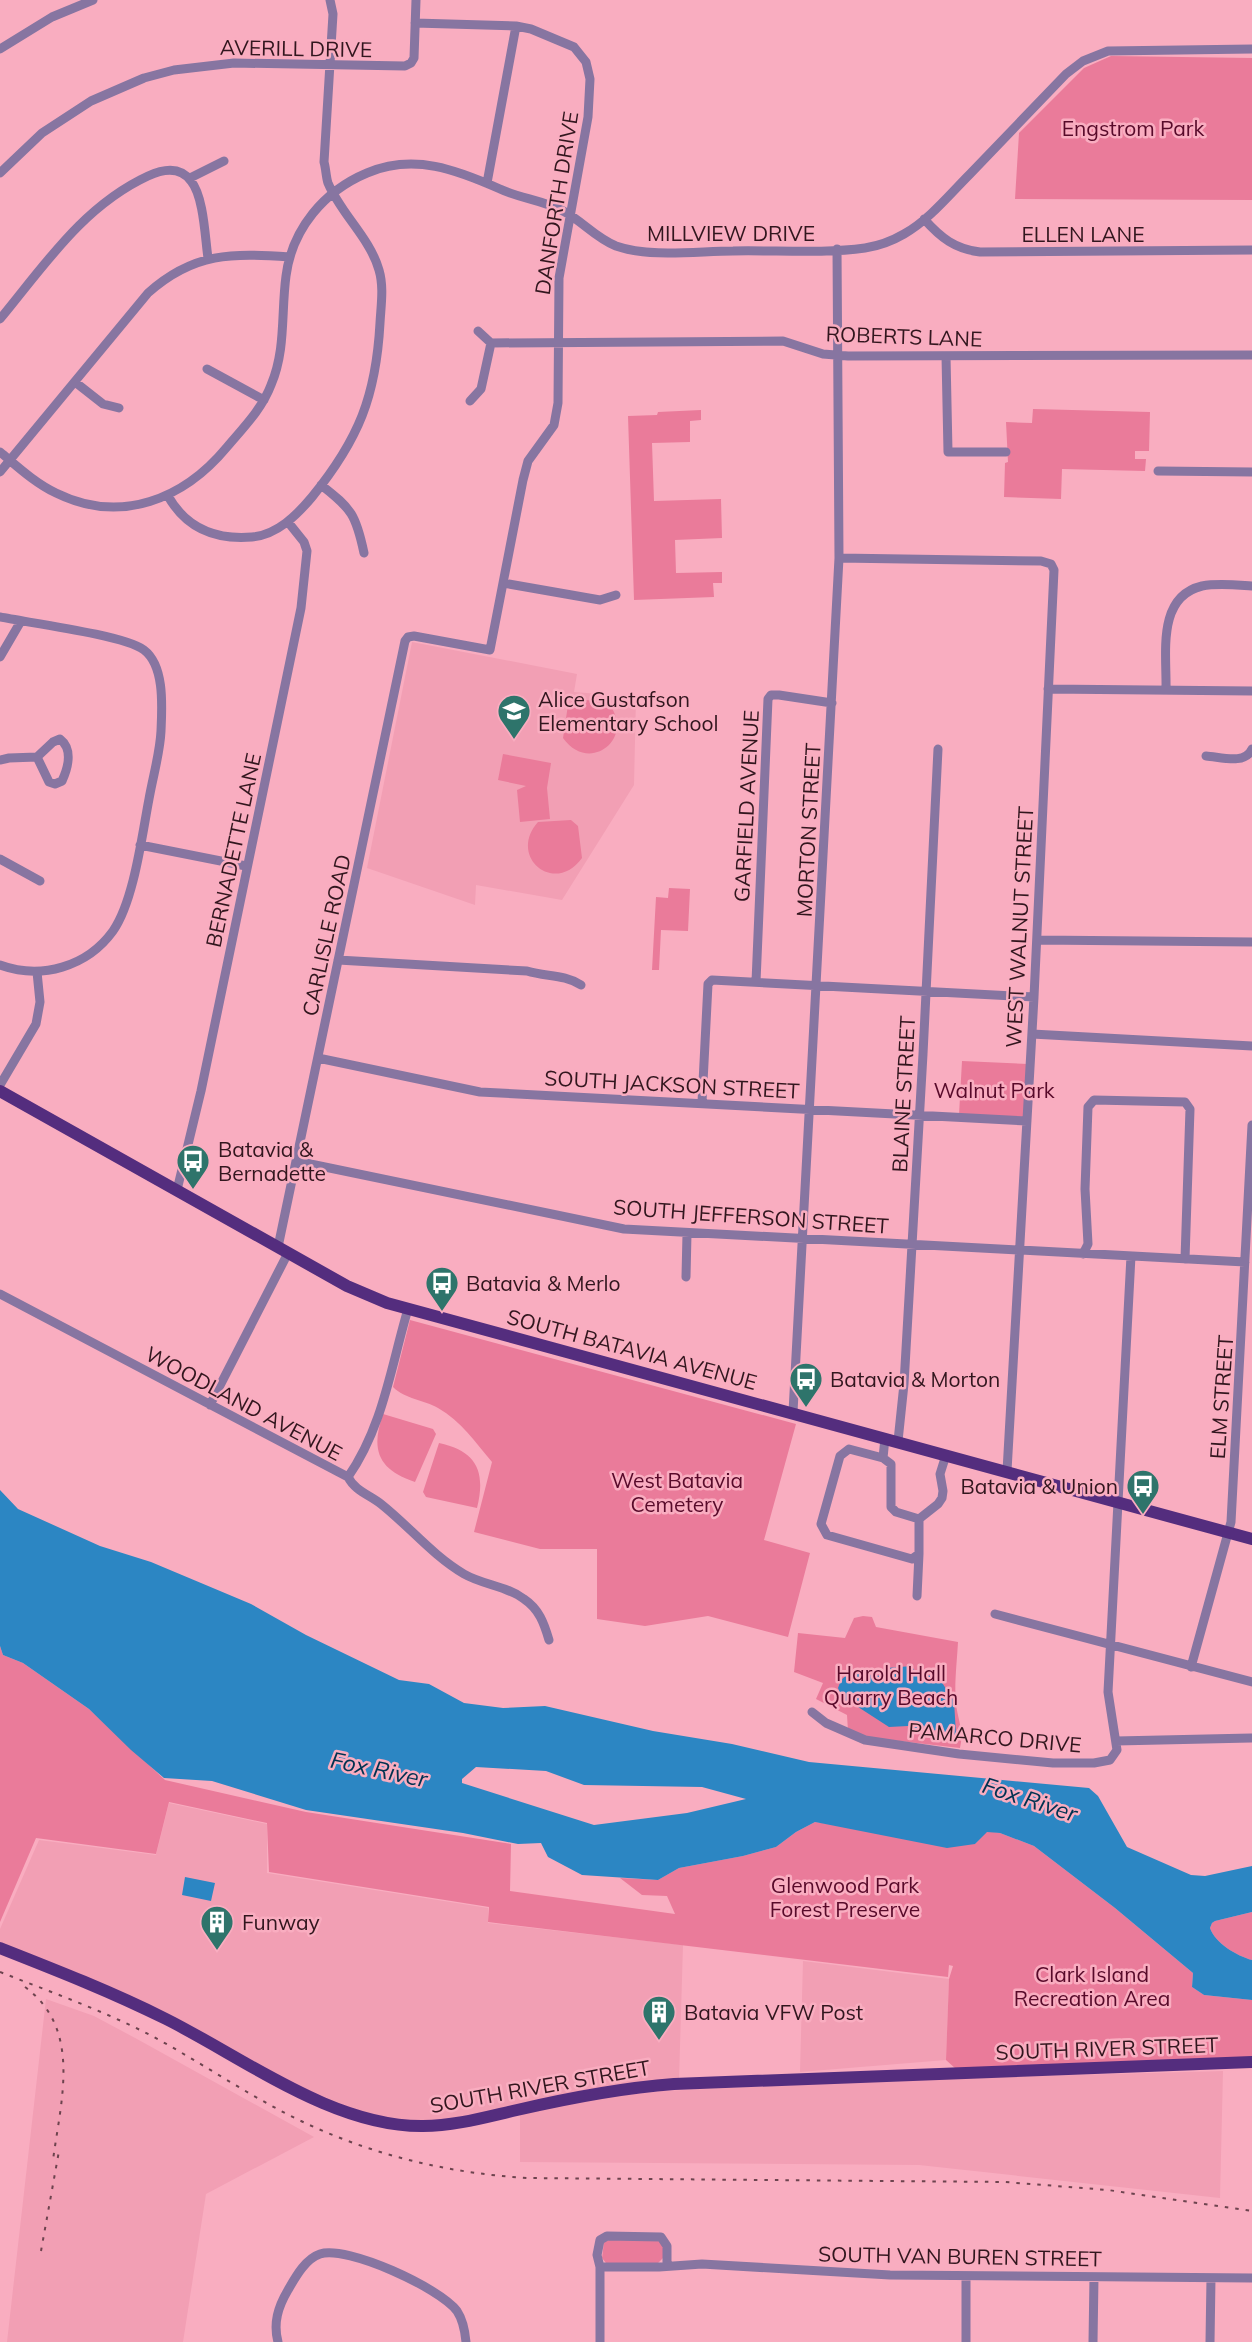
<svg xmlns="http://www.w3.org/2000/svg" width="1252" height="2342" font-family="Mulish,sans-serif">
<style>
.built{fill:#f29fb4}
.green{fill:#ea7b9a}
.water{fill:#2c86c3;fill-rule:evenodd}
.lines{fill:none;stroke-linecap:round;stroke-linejoin:round}
.minor{stroke:#8775a1;stroke-width:9}
.major{stroke:#542d7e;stroke-width:12}
.rail{stroke:#6d434e;stroke-width:2;stroke-dasharray:3.5 7;stroke-linecap:butt}
.labels{text-anchor:middle;dominant-baseline:central;stroke-width:5;stroke-linejoin:round;paint-order:stroke}
.street-label{font-size:21px;fill:#32161e;stroke:#f9adc0}
.park-label{font-size:21px;fill:#580a2a;stroke:#f9adc0}
.poi-label{font-size:21px;fill:#32161e;stroke:#f9adc0;text-anchor:start}
.water-label{font-size:23px;font-style:italic;fill:#003251;stroke:#f9adc0}
</style>
<rect width="100%" height="100%" fill="#f9adc0"/>
<path class="built" d="M412,642L577,674L574,692L636,697L634,785L562,900L476,885L475,905L367,868Z
M169,1803L267,1824V1873L488,1908V1923L683,1945L679,2080L455,2120H386L341,2107L0,1944V1929L39,1840L156,1855Z
M803,1961L949,1979L946,2060L800,2072Z
M46,1999L94,2016L137,2039L314,2137L206,2194L183,2342H7Z
M1223,2071L1220,2198L919,2165L520,2162V2114L580,2100L663,2091L921,2079Z"/>
<path class="green" d="M1111,56L1252,58V200L1015,199L1019,133L1084,68Z
M1033,409L1150,412L1149,451H1135V459H1146L1145,471L1062,469L1061,499L1004,497L1005,463L1008,462L1006,422L1032,423Z
M701,410V420L690,421V442L652,443L654,501L721,499L722,538L675,540L676,573L722,572V583H713L714,597L634,600L628,416L657,415L658,412Z
M575,699L607,702C638,736 590,776 563,738L568,705Z
M503,754L551,763L547,788L550,819L520,822L517,790L526,786L498,780Z
M571,820L578,826L582,858C555,896 507,857 538,822Z
M669,888L690,889L688,931L661,930L659,970H652L656,897L668,898Z
M962,1061L1028,1064L1026,1119L959,1115Z
M410,1320L796,1424L764,1540L810,1553L788,1637L708,1616L645,1626L597,1619V1549H540L474,1532L492,1462C476,1443 461,1421 438,1408C424,1400 405,1399 393,1387Z
M383,1414L433,1429L436,1434L415,1482C379,1470 370,1451 383,1414Z
M439,1443C477,1451 486,1472 477,1508L426,1497L423,1492Z
M863,1616L872,1617L876,1627L958,1642C957,1661 954,1686 956,1704C958,1720 964,1731 960,1748L873,1738L848,1731L847,1715L816,1699L823,1683L794,1672L798,1633L845,1638L854,1618Z
M0,1646L3,1655L23,1663L89,1709L165,1780L306,1812L511,1844L510,1891L675,1914L667,1896L642,1895L620,1878L658,1880L679,1868L743,1856L776,1847L796,1832L815,1822L975,1844L987,1831L1000,1833L1034,1846L1115,1908L1193,1973L1192,1987L1204,1995L1252,2000V2058L956,2069L946,2060L949,1979L953,1966L949,1965L948,1977L488,1922L489,1907L269,1872L267,1823L169,1802L156,1854L36,1838L0,1922Z
M1252,1912V1960C1237,1956 1215,1943 1210,1928L1212,1923L1215,1921Z
M609,2240H658L663,2245V2258L658,2263H606L602,2258L604,2242Z"/>
<path class="water" d="M0,1490L18,1509L100,1546L151,1562L251,1604L306,1635L399,1680L429,1684L464,1703L503,1708L545,1706L653,1731L732,1744L809,1762L1089,1788L1098,1796L1127,1847L1191,1875L1205,1876L1252,1866V1912L1215,1921L1212,1923L1210,1928C1215,1943 1237,1956 1252,1960V2000L1204,1995L1192,1987L1193,1973L1115,1908L1034,1846L1000,1833L987,1832L975,1844L947,1848L815,1822L796,1832L776,1847L743,1856L679,1868L658,1880L582,1875L548,1857L541,1843L518,1844L463,1833L306,1810L212,1781L164,1778L131,1750L89,1709L23,1663L3,1655L0,1646ZM476,1767L546,1771L584,1785L702,1787L746,1799L687,1813L594,1825L462,1783V1779Z
M912,1666L915,1672L939,1678L954,1701L956,1734L952,1738L935,1730L928,1736L908,1726L889,1727L855,1705H849L844,1702L838,1688L841,1680L849,1673L883,1676L887,1668Z
M185,1877L215,1883L211,1901L182,1895Z"/>
<g class="lines">
<path class="minor" d="M0,49L52,17L93,0
M0,173L42,133L91,101L144,78L174,70L234,63L405,66L411,63L414,58L416,0
M190,178L224,161
M487,183L516,26
M924,219C941,238 955,249 980,252L1252,250
M0,319C44,266 83,206 148,176C163,169 180,166 191,181C204,197 205,238 208,258
M478,331L491,343L783,341L823,354L848,356L1252,355
M946,356L948,452H1006
M207,369L264,400
M75,382L103,404L119,408
M470,401L481,389L491,343
M0,452C18,467 35,483 56,493C121,525 184,499 227,447C243,428 262,409 271,385C286,350 281,313 286,276C292,229 324,191 367,173C414,153 457,170 500,189C521,199 544,200 565,212C583,222 596,238 616,246C650,258 698,251 733,251C776,250 822,254 865,248C878,246 892,241 904,234C929,220 949,195 970,174C1002,141 1034,107 1066,74L1083,61L1108,51L1252,49
M1158,471L1252,472
M0,472L148,293C194,252 232,253 290,257
M321,485C352,509 356,515 364,553
M168,496C186,528 216,540 252,537C277,535 297,515 312,497C359,439 376,396 380,323C381,305 384,287 379,270C370,238 341,214 328,183C326,177 326,169 324,162L333,14L330,0
M839,558L1041,561L1051,564L1054,570L1034,997L1007,1471
M503,583L600,600L616,595
M0,617C30,623 124,635 144,650C165,666 162,707 161,731C160,753 153,776 149,799C142,835 134,901 113,931C87,967 41,980 0,965
M0,657L21,621
M1048,689L1252,691
M1166,690C1167,655 1156,597 1202,586C1218,583 1236,585 1252,586
M1206,756C1221,757 1245,765 1252,749
M0,760L9,758L37,757L53,742L60,739C73,749 68,768 62,781L55,784L49,782L37,757
M140,845L246,866
M0,859L40,881
M1037,940L1252,942
M338,960L527,971C546,977 564,974 581,985
M756,982L768,699L771,695H779L832,703
M1032,1034L1252,1046
M318,1058L480,1092L1027,1121
M0,1085L36,1024L40,1002L37,972
M702,1102L708,984L712,980L1034,997
M296,1161L624,1229L1245,1262
M177,1190L201,1091L301,608L307,551L304,542L288,522
M278,1247L405,641L408,637L414,636L490,650L523,480L528,461L554,425L558,403L559,278L588,117L590,79L586,62L574,47L531,29L516,26L415,23
M1083,1254L1088,1244L1085,1189L1088,1107L1094,1100L1185,1102L1190,1109L1185,1259
M686,1277L687,1234
M0,1294L348,1477C355,1491 370,1495 381,1504C410,1527 432,1555 464,1574C483,1585 507,1586 524,1599C539,1609 544,1623 549,1640
M210,1405L288,1253
M793,1412L839,558L837,249
M898,1441L904,1384L923,1054L938,749
M883,1458L891,1464V1507L896,1512L919,1519V1554L912,1559L827,1535L821,1524L840,1456L849,1449L883,1458L885,1438
M348,1477C383,1427 391,1366 408,1309
M919,1519L938,1504L942,1498L943,1491L940,1474L946,1455
M917,1596L919,1554
M995,1614L1252,1682
M1191,1667L1231,1522L1252,1125
M812,1712L826,1723L865,1740L959,1754L1053,1763H1094L1110,1760L1117,1750L1108,1692L1131,1256
M1116,1741L1251,1738
M600,2267H659L702,2264L890,2275L1252,2278
M966,2276V2342
M278,2342C273,2323 278,2307 288,2290C295,2278 305,2259 320,2254C347,2245 440,2288 457,2311C463,2320 465,2331 466,2342
M600,2342V2267L597,2255L600,2240L607,2236L661,2237L667,2246V2266
M1093,2342L1094,2277
M1210,2342L1211,2278"/>
<path class="major" d="M0,1091L347,1286L387,1303L1252,1539
M0,1948C56,1970 112,1992 166,2019C244,2058 333,2127 423,2126C455,2126 486,2117 517,2110C569,2098 621,2088 674,2084L1252,2062"/>
<path class="rail" d="M0,1972C51,1992 104,2011 152,2036C202,2063 249,2096 301,2121C372,2155 447,2173 527,2178L1005,2182L1108,2190L1252,2211
M25,1987C82,2029 61,2100 53,2160
M41,2251L59,2151"/>
</g>
<defs>
<symbol id="school-pin" viewBox="-11 -11 22 30"><path d="M0 17L-7.5 6A9.5 9.5 0 1 1 7.5 6Z" fill="#2e746b" stroke="#f9adc0"/><path d="M0-5L7-2L0 1L-7-2ZM-4 1L0 2.5L4 1V4Q0 6-4 4Z" fill="#fff"/></symbol>
<symbol id="bus-pin" viewBox="-11 -11 22 30"><path d="M0 17L-7.5 6A9.5 9.5 0 1 1 7.5 6Z" fill="#2e746b" stroke="#f9adc0"/><path d="M-5-6H5V4H4V6H2V4H-2V6H-4V4H-5ZM-3.5-4V0h7V-4ZM-3.5 1.2v1.5H-2V1.2ZM2 1.2v1.5H3.5V1.2Z" fill="#fff"/></symbol>
<symbol id="building-pin" viewBox="-11 -11 22 30"><path d="M0 17L-7.5 6A9.5 9.5 0 1 1 7.5 6Z" fill="#2e746b" stroke="#f9adc0"/><path d="M-4-6H4V6H1V3H-1V6H-4ZM-2.5-4.3h1.7v1.8h-1.7ZM.8-4.3h1.7v1.8H.8ZM-2.5-1h1.7V.8h-1.7ZM.8-1h1.7V.8H.8Z" fill="#fff"/></symbol>
</defs>
<g fill-rule="evenodd">
<use href="#school-pin" x="495" y="692" width="38" height="52"/>
<use href="#bus-pin" x="174" y="1142" width="38" height="52"/>
<use href="#bus-pin" x="423" y="1264" width="38" height="52"/>
<use href="#bus-pin" x="787" y="1360" width="38" height="52"/>
<use href="#bus-pin" x="1124" y="1467" width="38" height="52"/>
<use href="#building-pin" x="198" y="1903" width="38" height="52"/>
<use href="#building-pin" x="640" y="1993" width="38" height="52"/>
</g>
<g class="labels">
<g class="street-label">
<text transform="translate(296 48) rotate(1)">AVERILL DRIVE</text>
<text transform="translate(556 203) rotate(-81)">DANFORTH DRIVE</text>
<text x="731" y="233">MILLVIEW DRIVE</text>
<text x="1083" y="234">ELLEN LANE</text>
<text transform="translate(904 336) rotate(2)">ROBERTS LANE</text>
<text transform="translate(746 806) rotate(-87)">GARFIELD AVENUE</text>
<text transform="translate(808 830) rotate(-87)">MORTON STREET</text>
<text transform="translate(233 850) rotate(-78)">BERNADETTE LANE</text>
<text transform="translate(1019 927) rotate(-87)">WEST WALNUT STREET</text>
<text transform="translate(326 935) rotate(-78)">CARLISLE ROAD</text>
<text transform="translate(672 1084) rotate(3)">SOUTH JACKSON STREET</text>
<text transform="translate(903 1094) rotate(-87)">BLAINE STREET</text>
<text transform="translate(751 1216) rotate(4)">SOUTH JEFFERSON STREET</text>
<text transform="translate(632 1349) rotate(15)">SOUTH BATAVIA AVENUE</text>
<text transform="translate(1221 1397) rotate(-86)">ELM STREET</text>
<text transform="translate(244 1403) rotate(28)">WOODLAND AVENUE</text>
<text transform="translate(995 1737) rotate(5)">PAMARCO DRIVE</text>
<text transform="translate(1107 2048) rotate(-2)">SOUTH RIVER STREET</text>
<text transform="translate(540 2086) rotate(-10)">SOUTH RIVER STREET</text>
<text transform="translate(960 2256) rotate(1)">SOUTH VAN BUREN STREET</text>
</g>
<g class="park-label">
<text x="1133" y="128">Engstrom Park</text>
<text x="994" y="1090">Walnut Park</text>
<text x="677" y="1480">West Batavia<tspan x="677" dy="24">Cemetery</tspan></text>
<text x="891" y="1673">Harold Hall<tspan x="891" dy="24">Quarry Beach</tspan></text>
<text x="845" y="1885">Glenwood Park<tspan x="845" dy="24">Forest Preserve</tspan></text>
<text x="1092" y="1974">Clark Island<tspan x="1092" dy="24">Recreation Area</tspan></text>
</g>
<g class="poi-label">
<text x="538" y="699">Alice Gustafson<tspan x="538" dy="24">Elementary School</tspan></text>
<text x="218" y="1149">Batavia &amp;<tspan x="218" dy="24">Bernadette</tspan></text>
<text x="466" y="1283">Batavia &amp; Merlo</text>
<text x="830" y="1379">Batavia &amp; Morton</text>
<text x="1118" y="1486" text-anchor="end">Batavia &amp; Union</text>
<text x="242" y="1922">Funway</text>
<text x="684" y="2012">Batavia VFW Post</text>
</g>
<g class="water-label">
<text transform="translate(379 1769) rotate(12)">Fox River</text>
<text transform="translate(1030 1799) rotate(18)">Fox River</text>
</g>
</g>
</svg>
